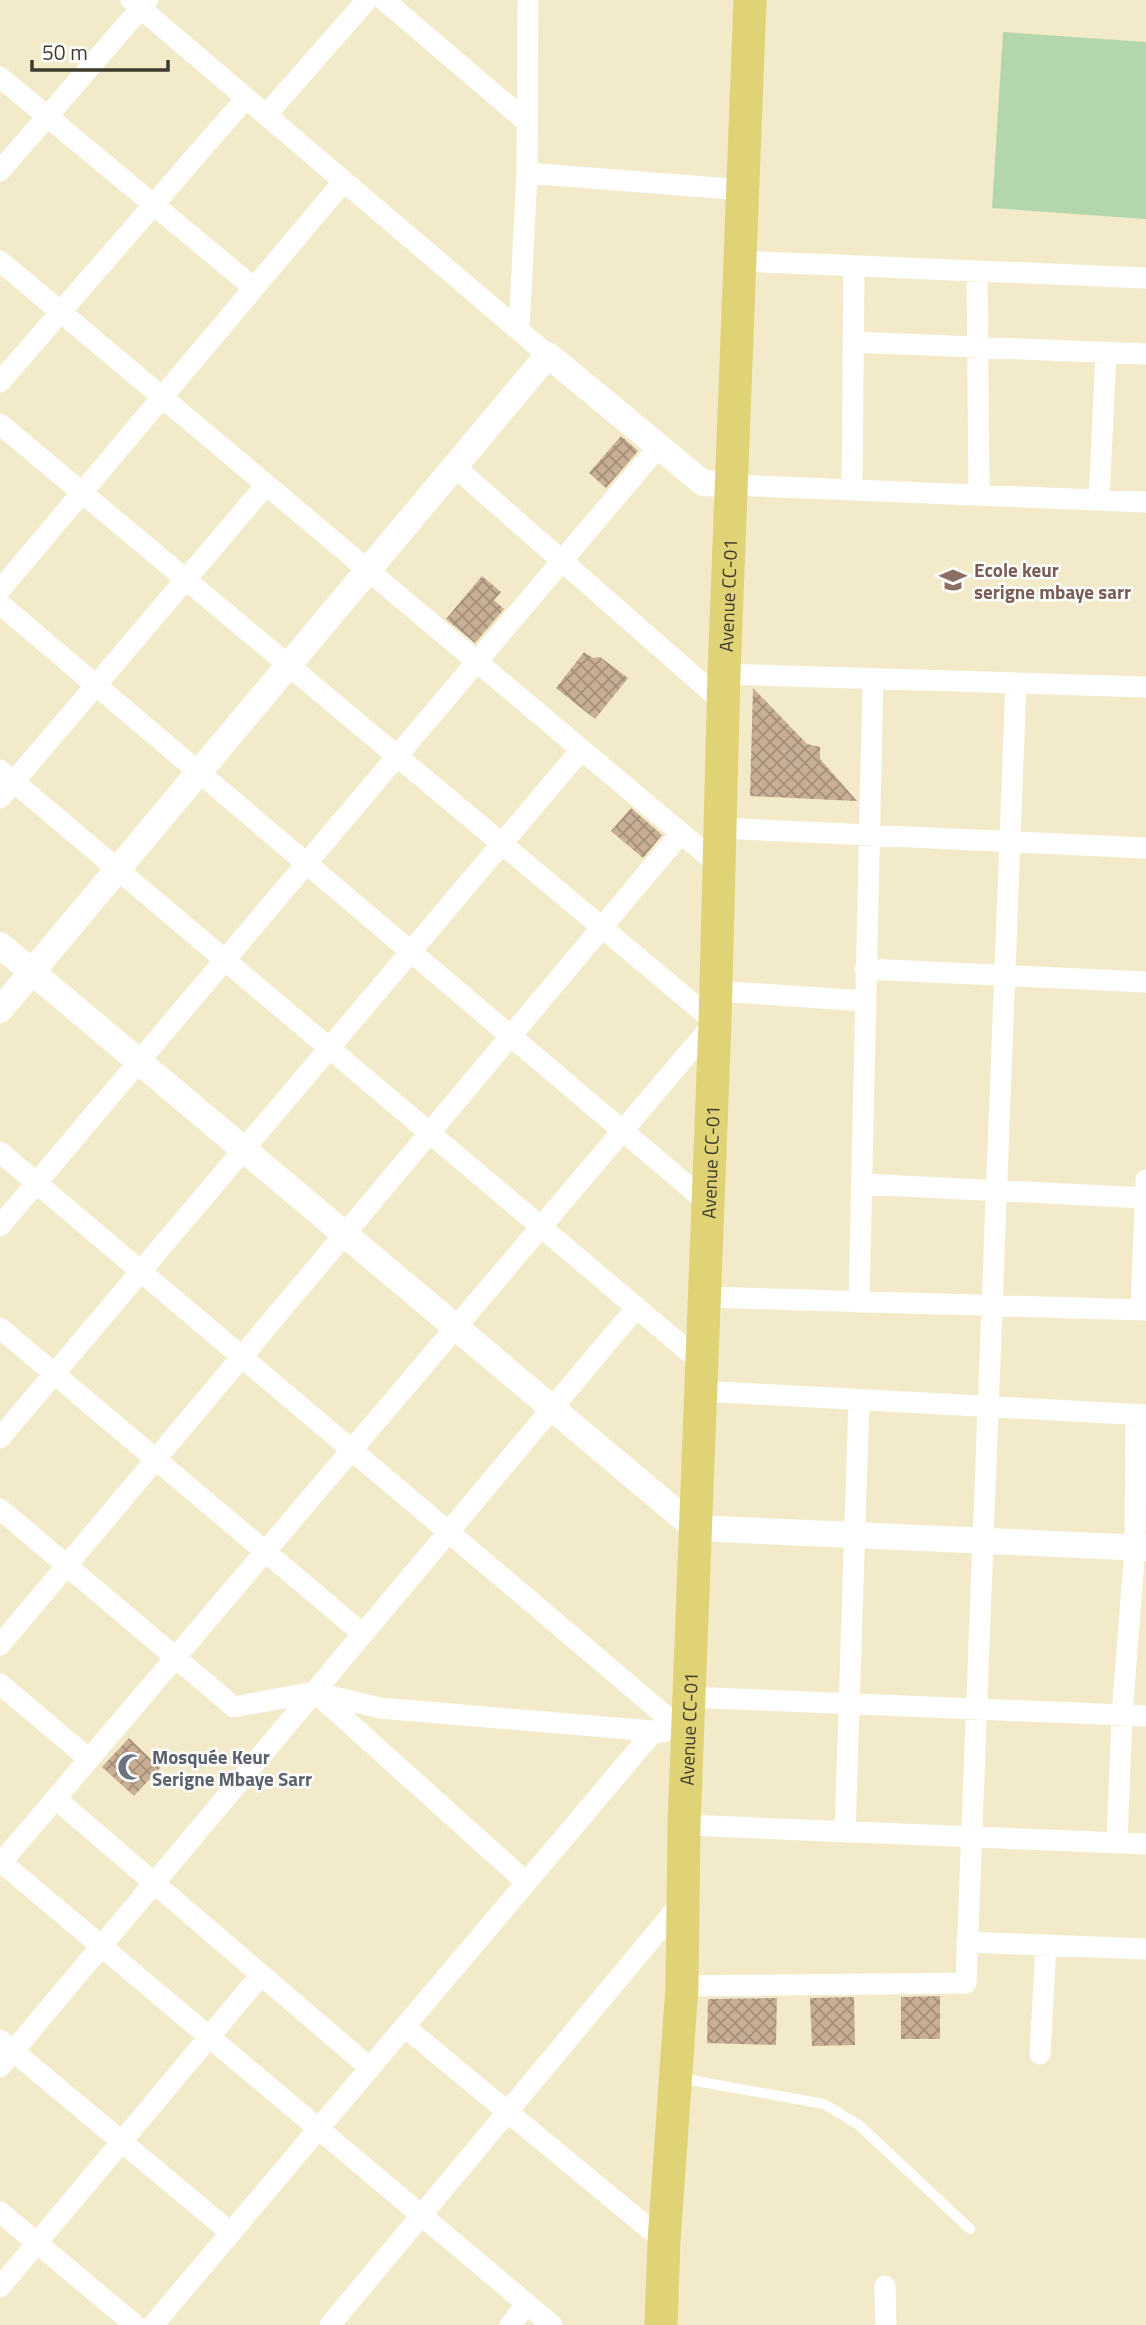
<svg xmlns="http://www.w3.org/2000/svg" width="1146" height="2325" font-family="'Titillium Web',sans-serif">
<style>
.pitch{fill:#b4d6ac}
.building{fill:url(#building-cross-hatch)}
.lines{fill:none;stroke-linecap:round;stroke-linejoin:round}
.service{stroke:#fff;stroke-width:10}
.minor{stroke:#fff;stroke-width:21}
.tertiary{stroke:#fff;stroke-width:26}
.primary{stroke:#e0d376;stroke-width:33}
.labels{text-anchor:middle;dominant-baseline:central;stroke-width:5;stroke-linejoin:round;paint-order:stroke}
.education-label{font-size:19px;font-weight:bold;fill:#785e54;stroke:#fff;text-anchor:start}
.street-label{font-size:19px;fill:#3e3b2d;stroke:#fff}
.worship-label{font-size:19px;font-weight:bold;fill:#5b616d;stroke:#fff;text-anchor:start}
</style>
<defs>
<pattern id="building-cross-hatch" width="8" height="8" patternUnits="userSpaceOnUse" patternTransform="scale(1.75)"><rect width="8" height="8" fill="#c7ae94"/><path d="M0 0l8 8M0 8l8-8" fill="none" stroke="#a38f79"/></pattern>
</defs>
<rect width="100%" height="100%" fill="#f2eac8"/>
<path class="pitch" d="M1003,32L1146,42V219L992,208Z"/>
<path class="building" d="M621,436L638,451L606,488L589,473Z
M482,576L501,592L494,600L504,609L475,643L446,619Z
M584,652L593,658L600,657L628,678L595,719L556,688Z
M753,688L807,744L820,747V759L857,801L750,796Z
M631,808L662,835L643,858L611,831Z
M129,1738L160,1768L134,1796L102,1767Z
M940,1996V2039H901V1997Z
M854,1997L855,2045L812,2046L810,1998Z
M777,1998L776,2045L707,2043L708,1999Z"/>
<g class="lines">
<path class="service" d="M679,2078L824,2104L859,2125L970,2229"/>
<path class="minor" d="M131,0L548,355
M384,0L527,122
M0,77L254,288
M266,115L367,0
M0,171L148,0
M527,173L743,190
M0,261L719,865
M740,261L1146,278
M977,271L979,495
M519,330L527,173L528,0
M853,342L1146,354
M0,382L246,98
M0,424L715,1022L0,1864
M455,467L724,703
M731,485L1146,502
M852,490L854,266
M1099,500L1106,352
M0,590L344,181
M0,604L708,1203
M724,674L1146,687
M0,770L701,1362
M0,798L266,485
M720,828L1146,848
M865,969L1146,982
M716,991L865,1001
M0,1152L687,1734
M862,1184L1146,1198
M0,1226L659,446
M704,1297L1146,1310
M859,1302L873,679
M1141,1310L1146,1180
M0,1328L363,1634
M700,1391L1146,1415
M0,1438L581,750
M0,1509L234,1707L314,1692L380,1708L664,1732
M0,1645L681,833
M0,1684L89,1759
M317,1694L526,1882
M688,1697L1146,1716
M56,1799L370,2068
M684,1825L1146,1844
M845,1832L859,1400
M1117,1843L1122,1715L1135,1547L1136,1415
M0,1861L552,2325
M967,1942L1146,1949
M682,1986L966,1983L1016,683
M405,2027L664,2241
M0,2040L231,2233
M1040,2054L1046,1945
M0,2067L637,1307
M0,2212L135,2325
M885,2286L886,2325
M0,2287L261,1975
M153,2325L654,1731
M330,2325L683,1901
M510,2325L527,2304"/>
<path class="tertiary" d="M0,945L695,1528L1146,1548
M0,1010L548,355L703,483L731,485"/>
<path class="primary" id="s1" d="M661,2325L664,2241L682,1986L684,1825L715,1022L724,674L750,0"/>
</g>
<defs>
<symbol id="school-bare" viewBox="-9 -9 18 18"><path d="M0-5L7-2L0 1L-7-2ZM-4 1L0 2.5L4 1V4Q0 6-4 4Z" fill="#8d6e63" stroke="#fff" stroke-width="2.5" paint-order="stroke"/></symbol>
<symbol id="mosque-bare" viewBox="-9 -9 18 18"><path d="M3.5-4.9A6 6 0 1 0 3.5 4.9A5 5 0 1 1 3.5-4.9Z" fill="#6b7280" stroke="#fff" stroke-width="2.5" paint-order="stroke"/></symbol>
</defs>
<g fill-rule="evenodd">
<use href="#school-bare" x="934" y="561" width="38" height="38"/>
<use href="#mosque-bare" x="112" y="1748" width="38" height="38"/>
</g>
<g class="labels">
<g class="education-label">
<text x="974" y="569">Ecole keur<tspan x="974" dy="22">serigne mbaye sarr</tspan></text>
</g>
<g class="street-label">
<text stroke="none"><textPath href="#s1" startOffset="1731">Avenue CC-01</textPath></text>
<text stroke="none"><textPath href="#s1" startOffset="1164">Avenue CC-01</textPath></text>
<text stroke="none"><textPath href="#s1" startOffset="597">Avenue CC-01</textPath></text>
</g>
<g class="worship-label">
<text x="152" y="1756">Mosquée Keur<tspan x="152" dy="22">Serigne Mbaye Sarr</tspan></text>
</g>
</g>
<path d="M32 60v10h136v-10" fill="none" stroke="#3e3b2d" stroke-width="3.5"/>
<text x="42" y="60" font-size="21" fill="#3e3b2d" stroke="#ffffff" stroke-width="5" paint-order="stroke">50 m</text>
</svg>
